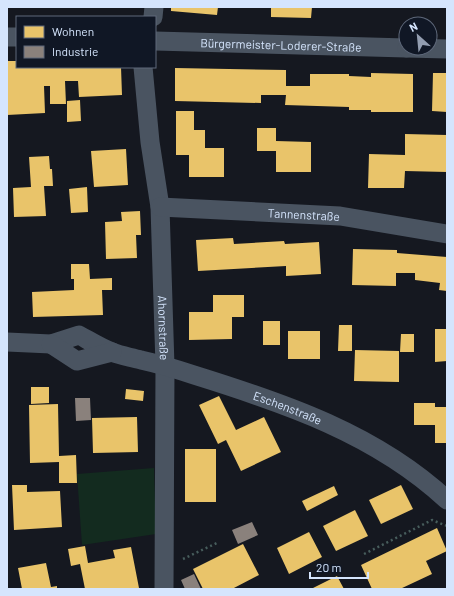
<svg xmlns="http://www.w3.org/2000/svg" width="454" height="596" font-family="Barlow,sans-serif">
<style>
.green{fill:#132b1f}
.homes{fill:#e9c46a}
.industry{fill:#8a817c}
.lines{fill:none;stroke-linecap:round;stroke-linejoin:round}
.path{stroke:#475d5c;stroke-width:2.5;stroke-dasharray:2 3;stroke-linecap:butt}
.minor{stroke:#4a5461;stroke-width:19}
.labels{text-anchor:middle;dominant-baseline:central;stroke-width:4;stroke-linejoin:round;paint-order:stroke}
.street-label{font-size:12px;fill:#d5e5fd;stroke:#101725}
</style>
<rect width="100%" height="100%" fill="#151820"/>
<path class="green" d="M154,468L156,534L82,545L77,474Z"/>
<path class="homes" d="M171,7H218L217,15L171,11Z
M271,7H312L311,18L271,17Z
M7,61H17V67H121L122,95L79,97L78,81H65L66,104H50V86H44L45,113L7,115Z
M175,68L286,70V86H310V74H349V76L371,77V73L413,74V112H371V110H349V107L285,105L286,95H261V103L175,101Z
M433,73H447V112L432,111Z
M80,100L81,121L67,122V101Z
M176,111H194V130H205V148H224V177H189V155H176Z
M257,128H276V141L311,142V172H276V151H257Z
M405,134L447,135V172L405,171L404,188H368L369,154L405,155Z
M126,149L128,185L94,187L91,151Z
M49,156L50,169H52L53,186H44L46,216L14,217L13,188L31,187L29,157Z
M87,187L88,212L71,213L69,189Z
M140,211L141,235H136L137,258L106,259L105,222L122,221L121,212Z
M233,238L234,244L284,241L285,244L319,242L321,274L286,276V266L198,271L196,240Z
M353,249L397,250V253L447,257V291L439,290L440,283L415,280V273H396V286L352,285Z
M71,264H89L90,279L112,278V290H102L103,315L33,317L32,292L74,290V279H71Z
M213,295H244V317H232V339L189,340V312H213Z
M263,321H280V345H263Z
M339,325H352V351H338Z
M435,329H447V361L435,362Z
M288,331H320V359H288Z
M401,334H414V352H400Z
M355,350L399,351V382L354,381Z
M31,387H49V403L31,404Z
M126,389L144,391L143,401L125,399Z
M219,396L236,430L264,417L281,452L241,471L226,440L218,444L199,405Z
M414,403H435V407H447V443H435V425H414Z
M58,404L59,456L76,455L77,483H59V462L30,463L29,405Z
M137,417L138,452L93,453L92,418Z
M185,449H216V502H185Z
M12,485H27V492L60,491L62,527L14,530Z
M401,485L413,509L381,524L369,500Z
M334,486L338,495L307,511L302,501Z
M355,510L368,536L336,551L323,526Z
M437,528L447,551L426,561L432,574L400,589H372L361,565Z
M309,532L322,557L289,574L277,548Z
M243,544L259,575L232,589H203L193,569Z
M85,546L88,563L115,558L113,550L131,547L139,588L85,589L80,564L71,566L68,549Z
M46,563L51,587L57,586V589H22L18,568Z
M337,576L344,589H311Z"/>
<path class="industry" d="M75,398H90L91,420L76,421Z
M252,522L258,535L238,544L232,530Z
M194,574L201,589H185L181,580Z"/>
<g class="lines">
<path class="path" d="M364,554L432,520L447,526
M183,559L219,542"/>
<g class="minor">
<path d="M153,17L154,7"/>
<path d="M7,37H17"/>
<path id="s1" d="M155,41L406,48"/>
<path d="M407,48L447,49"/>
<path id="s2" d="M143,67L150,142L160,207L165,366L164,589"/>
<path id="s3" d="M160,207L340,216L447,234"/>
<path id="s4" d="M7,342L51,344L79,335C90,341 101,348 112,352C121,356 131,357 141,360C159,364 176,369 194,375C284,403 376,434 447,500"/>
<path d="M51,344L77,361L112,352"/>
</g>
</g>
<g class="labels">
<g class="street-label">
<text stroke="none"><textPath href="#s1" startOffset="126">Bürgermeister-Loderer-Straße</textPath></text>
<text stroke="none"><textPath href="#s3" startOffset="144">Tannenstraße</textPath></text>
<text stroke="none"><textPath href="#s2" startOffset="262">Ahornstraße</textPath></text>
<text stroke="none"><textPath href="#s4" startOffset="295">Eschenstraße</textPath></text>
</g>
</g>
<rect width="454" height="596" fill="none" stroke="#d5e5fd" stroke-width="16"/>
<rect x="16" y="16" width="140" height="52" fill="#101725" stroke="#5f697b"/>
<rect x="24" y="26" width="20" height="12" fill="#e9c46a" stroke="#5f697b"/>
<text x="52" y="36" font-size="12" fill="#d5e5fd">Wohnen</text>
<rect x="24" y="46" width="20" height="12" fill="#8a817c" stroke="#5f697b"/>
<text x="52" y="56" font-size="12" fill="#d5e5fd">Industrie</text>
<g transform="translate(418 36) rotate(333)"><circle r="19" fill="#101725" stroke="#5f697b"/>
<path d="M0-3L7 15L0 10L-7 15Z" fill="#929db0"/>
<text y="-6" font-size="11" font-weight="bold" text-anchor="middle" fill="#d5e5fd">N</text>
</g>
<path d="M310 572v6h58v-6" fill="none" stroke="#d5e5fd" stroke-width="2"/>
<text x="316" y="572" font-size="12" fill="#d5e5fd" stroke="#101725" stroke-width="3" paint-order="stroke">20 m</text>
</svg>
